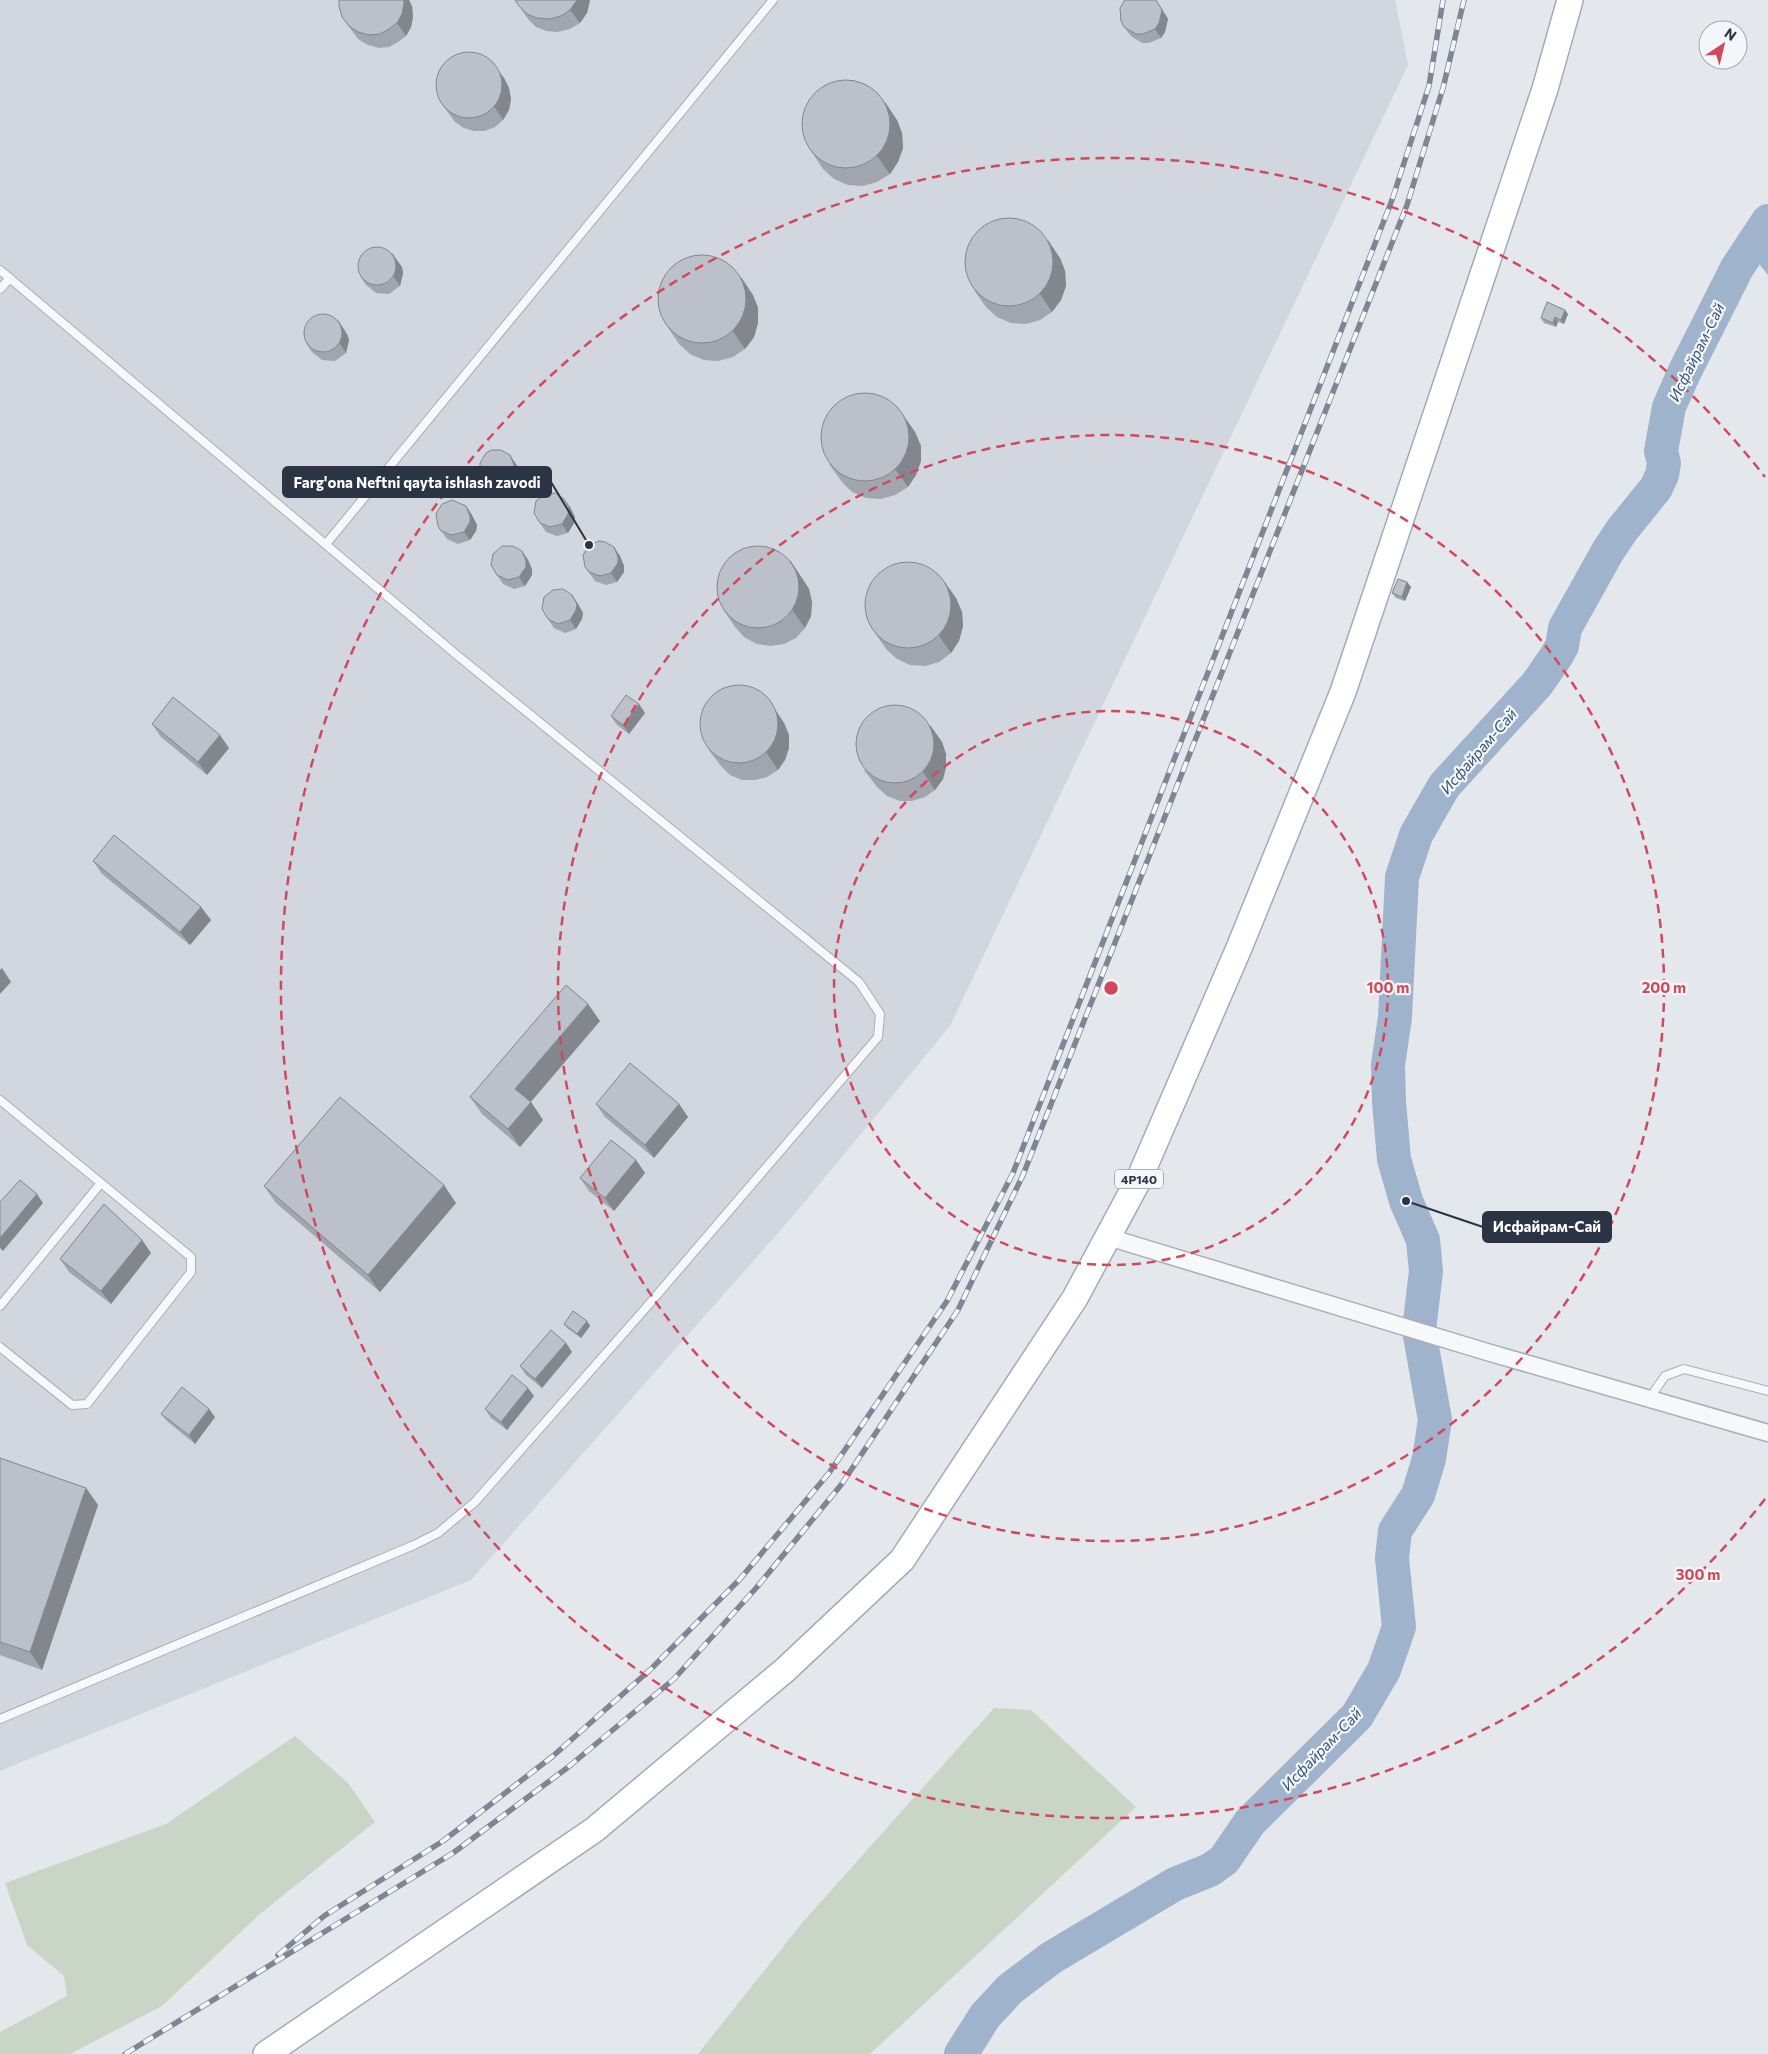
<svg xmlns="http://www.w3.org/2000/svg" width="1768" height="2054" font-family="Commissioner,sans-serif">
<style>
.built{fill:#d2d6de}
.green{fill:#c9d6c5}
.water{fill:#9fb4cc}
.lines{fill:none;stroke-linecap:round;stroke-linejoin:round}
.river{stroke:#9fb4cc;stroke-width:34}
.service-casing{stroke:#a9aeb7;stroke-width:10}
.minor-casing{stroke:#a9aeb7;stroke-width:19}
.primary-casing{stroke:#a3abb8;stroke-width:28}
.service{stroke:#f7f8fa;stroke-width:8}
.minor{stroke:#f7f8fa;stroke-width:16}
.primary{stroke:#fff;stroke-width:25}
.rail-casing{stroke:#7d8696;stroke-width:5.5}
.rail{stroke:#f4f6f9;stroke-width:4;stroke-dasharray:11;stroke-linecap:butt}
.wall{fill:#a1a5ae}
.shaded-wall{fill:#83868d}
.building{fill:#bbc0ca;stroke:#83868d}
.ring{fill:none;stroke:#d1495b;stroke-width:2.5;stroke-dasharray:9 6}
.labels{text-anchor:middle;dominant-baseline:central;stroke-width:4.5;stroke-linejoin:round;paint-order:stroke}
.shield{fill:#f4f6f9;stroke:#676e7b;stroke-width:1}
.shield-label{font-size:12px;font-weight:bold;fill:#2b3445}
.water-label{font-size:15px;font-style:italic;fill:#34527a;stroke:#f4f6f9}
.centre{fill:#d1495b;stroke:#f4f6f9;stroke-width:2.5}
.ring-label{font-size:15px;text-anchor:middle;font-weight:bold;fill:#d1495b;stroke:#f4f6f9;stroke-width:4.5;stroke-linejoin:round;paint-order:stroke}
.leader{fill:none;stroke:#2b3445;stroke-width:2}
.callout-dot{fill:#2b3445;stroke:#f4f6f9;stroke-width:2}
.callout{fill:#2b3445;stroke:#2b3445;stroke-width:2}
.callout-label{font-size:15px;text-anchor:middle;font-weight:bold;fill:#fff}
</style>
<rect width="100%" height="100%" fill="#e4e7ec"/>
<path class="built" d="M0,0H1395L1408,65L950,1026L793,1216L471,1580L0,1771Z"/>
<path class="green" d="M994,1708L1031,1710L1136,1807L870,2054H698L802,1923Z
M295,1736L348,1783L375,1822L261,1913L162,2006L70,2054H0V2032L67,1996L64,1976L27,1945L5,1883L166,1824Z"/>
<path class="water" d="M1768,241V275L1760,265Z"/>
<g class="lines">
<path class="river" d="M961,2054L985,2016L1010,1989L1051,1958L1175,1884L1210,1870L1224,1860L1250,1822L1357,1716L1384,1670L1399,1627L1392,1558L1395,1531L1418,1495L1429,1459L1435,1420L1419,1330L1426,1271L1423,1240L1406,1201L1394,1159L1389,1102L1388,1065L1395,1017L1402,877L1416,835L1444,786L1537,684L1557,655L1562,646L1565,628L1608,551L1622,530L1656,488L1662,475L1664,463L1661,451L1669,407L1684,373L1737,268L1768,221"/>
<defs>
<path id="service" d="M0,270L458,656L859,982L880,1014L878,1037L644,1310L475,1502L438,1533L414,1545L0,1719
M0,289L10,278
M326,544L773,0
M0,1100L191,1257V1272L87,1404L72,1405L0,1347
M0,1306L101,1183
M1649,1399L1665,1376L1684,1369L1768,1391"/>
<path id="minor" d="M1108,1237L1487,1352L1768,1433"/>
<path id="primary" d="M266,2054L594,1830L785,1670L902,1560L1075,1298L1140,1177L1239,948L1343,692L1545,89L1570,0"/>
</defs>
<use href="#service" class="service-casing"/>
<use href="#minor" class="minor-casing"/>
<use href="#primary" class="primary-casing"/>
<use href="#service" class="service"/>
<use href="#minor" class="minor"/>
<use href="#primary" class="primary"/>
<defs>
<path id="rail" d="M278,1955L324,1916L443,1841L553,1756L651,1669L740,1579L829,1473L947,1301L1013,1173L1392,200L1429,86L1443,0
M125,2054L453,1853L567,1768L674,1679L757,1587L841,1485L958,1310L1023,1175L1407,205L1443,88L1464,0"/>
</defs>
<use href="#rail" class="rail-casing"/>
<use href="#rail" class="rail"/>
</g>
<path class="wall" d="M590,1L587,13L580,23L570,29L558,32L546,31L536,27L528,19L519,6Z
M412,6L413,17L411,27L406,36L398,42L389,47L379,48L368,45L358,39L342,17Z
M1160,6L1168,19L1165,32L1161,38L1149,43H1142L1131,36L1124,27Z
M504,78L509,88L511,99L509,110L503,120L495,127L485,131H474L464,128L455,122L439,100Z
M897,120L902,133L903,148L898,162L890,174L877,182L863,186L848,185L834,179L823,169L811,151Z
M1060,258L1065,271L1066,286L1061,300L1052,312L1040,320L1026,324L1011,323L997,317L986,307L974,290Z
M402,267L403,273L400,286L389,294L376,293L366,285L360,276Z
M753,295L758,308V323L754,337L745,349L733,357L718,361L704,360L690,354L679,344L667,326Z
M1568,314L1564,324L1558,322L1556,327L1544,323L1541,318Z
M347,334L349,340L346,353L335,361L322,360L312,352L306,343Z
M903,415L915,432L921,446V461L916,475L908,487L895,495L881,499L866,498L852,492L842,482L829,464Z
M516,464L521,474L520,480L514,489L502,493L491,488L485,480Z
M466,506L472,515L477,525L476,531L470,540L458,544L447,539L438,526Z
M570,507L575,517L574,523L568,533L557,536L546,532L540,523Z
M522,551L528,560L532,569V575L525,586L514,589L503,584L497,575Z
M620,556L624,566V572L617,582L606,585L595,581L585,567Z
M802,578L809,589L812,602L811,616L805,628L796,638L784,644L770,646L757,644L744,637L735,627L723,609Z
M1407,582L1411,587L1405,601L1396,598L1392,593Z
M572,595L578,604L583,613L582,619L576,629L565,633L554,628L548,619Z
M956,598L962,612L963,626L959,641L951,653L939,662L925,666L910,665L897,659L887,650L875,633Z
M772,705L784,723L789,735V748L785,760L778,770L767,777L755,780H742L730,775L721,766L708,749Z
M645,713L629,734L617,725L611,716Z
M152,724L229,748L207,775L161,737Z
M942,742L946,754V767L943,779L935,790L925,797L912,801H900L887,796L877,787L864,770Z
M93,861L201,907L211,920L190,945L102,874Z
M600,1021L531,1102L543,1120L520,1147L482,1114L470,1097Z
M596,1104H679L688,1117L654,1158L605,1117Z
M636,1160L645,1173L614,1211L589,1191L580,1178Z
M264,1186L456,1203L380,1292L276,1203Z
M142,1240L151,1253L111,1304L69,1272L60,1259Z
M587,1321L590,1326L581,1338L567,1328L564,1324Z
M566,1343L572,1352L542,1388L526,1375L520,1366Z
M534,1396L507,1430L491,1418L485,1409Z
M161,1414L215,1417L195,1444L168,1422Z
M0,1458L86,1488L98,1505L42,1670L0,1655Z"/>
<path class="shaded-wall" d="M404,0H409L412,6L413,17L411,27L406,36L397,23Z
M577,0H590L587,13L580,23L570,10Z
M1156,0L1168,19L1165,32L1161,38L1155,29Z
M494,65L504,78L509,88L511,99L509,110L503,120L494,106Z
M885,102L897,120L902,133L903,148L898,162L890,174L877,156Z
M1048,240L1060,258L1065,271L1066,286L1061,300L1052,312L1040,294Z
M392,253L402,267L403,273L400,286L394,277Z
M741,277L753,295L758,308V323L754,337L745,349L733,331Z
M1565,310L1568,314L1564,324L1561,320Z
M1555,317L1558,322L1556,327L1553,323Z
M338,320L347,334L349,340L346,353L340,344Z
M903,415L915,432L921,446V461L916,475L908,487L895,469Z
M510,455L516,464L521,474L520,480L514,489L508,481Z
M564,499L570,507L575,517L574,523L568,533L562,524Z
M466,506L472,515L477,525L476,531L470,540L464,532Z
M614,547L620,556L624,566V572L617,582L611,573Z
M522,551L528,560L532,569V575L525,586L519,577Z
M790,560L802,578L809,589L812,602L811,616L805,628L793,611Z
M944,581L956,598L962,612L963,626L959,641L951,653L939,636Z
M1407,582L1411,587L1405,601L1402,597Z
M572,595L578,604L583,613L582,619L576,629L570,620Z
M639,704L645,713L629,734L623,725Z
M772,705L784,723L789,735V748L785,760L778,770L766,752Z
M930,725L942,742L946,754V767L943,779L935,790L923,772Z
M220,735L229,748L207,775L198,762Z
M201,907L211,920L190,945L180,932Z
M2,968L11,982L0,994V970Z
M588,1004L600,1021L527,1106L515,1089Z
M531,1102L543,1120L520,1147L508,1129Z
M679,1104L688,1117L654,1158L645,1145Z
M636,1160L645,1173L614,1211L605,1198Z
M444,1185L456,1203L380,1292L368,1275Z
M37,1194L43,1203L3,1251L0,1248V1238Z
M142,1240L151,1253L111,1304L101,1291Z
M587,1321L590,1326L581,1338L577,1334Z
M566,1343L572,1352L542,1388L535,1379Z
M528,1388L534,1396L507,1430L501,1422Z
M209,1409L215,1417L195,1444L189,1435Z
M86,1488L98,1505L42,1670L30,1652Z"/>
<path class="building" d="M339,0H404V4L402,14L397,23L389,29L380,34L369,35L358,32L349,26L342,17L339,6Z
M515,0H577L570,10L561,16L549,19L537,18L527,14L519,6Z
M1125,0H1156L1162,10L1159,23L1155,29L1143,34H1136L1124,27L1121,21L1120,8Z
M436 85a33 33 0 1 1 66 0a33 33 0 1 1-66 0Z
M802 124a44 44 0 1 1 88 0a44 44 0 1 1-88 0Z
M965 262a44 44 0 1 1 88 0a44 44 0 1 1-88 0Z
M358 266a19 19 0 1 1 38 0a19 19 0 1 1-38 0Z
M658 299a44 44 0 1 1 88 0a44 44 0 1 1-88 0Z
M1547,302L1565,310L1561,320L1555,317L1553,323L1541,318Z
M304 333a19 19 0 1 1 38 0a19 19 0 1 1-38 0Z
M821 437a44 44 0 1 1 88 0a44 44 0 1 1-88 0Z
M491,450H501L510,455L514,465V471L508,481L496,484L485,480L480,469V463L486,453Z
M555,493L564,499L569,508L568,514L562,524L550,527L540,523L534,513L536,501L545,494Z
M452,500L466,506L470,516V522L464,532L452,535L441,531L438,526L436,514L442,504Z
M599,541L605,542L614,547L618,557V563L611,573L600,576L589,572L585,567L583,555L589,545Z
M717 587a41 41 0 1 1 82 0a41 41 0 1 1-82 0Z
M502,546H513L522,551L526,561V567L519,577L508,580L497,575L491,565L493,554Z
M865 605a43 43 0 1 1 86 0a43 43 0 1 1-86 0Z
M1398,579L1407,582L1402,597L1392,593Z
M563,589L572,595L577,604L576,610L570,620L558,624L548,619L542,609L544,597L553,590Z
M700 724a39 39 0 1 1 78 0a39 39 0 1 1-78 0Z
M626,695L639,704L623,725L611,716Z
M173,697L220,735L198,762L152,724Z
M856 744a39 39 0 1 1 78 0a39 39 0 1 1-78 0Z
M114,835L201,907L180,932L93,861Z
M566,985L588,1004L515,1089L531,1102L508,1129L470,1097Z
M630,1063L679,1104L645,1145L596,1104Z
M340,1097L444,1185L368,1275L264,1186Z
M611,1140L636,1160L605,1198L580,1178Z
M20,1180L37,1194L0,1238V1202Z
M104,1204L142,1240L101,1291L60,1259Z
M573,1311L587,1321L577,1334L564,1324Z
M551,1330L566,1343L535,1379L520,1366Z
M512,1375L528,1388L501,1422L485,1409Z
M182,1387L209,1409L189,1435L161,1414Z
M0,1458L86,1488L30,1652L0,1642Z"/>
<g class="ring">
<circle cx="1111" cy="988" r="277"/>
<circle cx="1111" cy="988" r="553"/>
<path d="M1765 1499A830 830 0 1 1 1765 477"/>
</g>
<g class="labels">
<rect class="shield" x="1115" y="1169.5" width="48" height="19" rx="4"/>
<g class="shield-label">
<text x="1139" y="1179">4P140</text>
</g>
<g class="water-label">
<text transform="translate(1696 352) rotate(-64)">Исфайрам-Сай</text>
<text transform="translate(1478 751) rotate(-49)">Исфайрам-Сай</text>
<text transform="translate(1321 1749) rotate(-46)">Исфайрам-Сай</text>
</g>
</g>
<circle cx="1111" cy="988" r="8" class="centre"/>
<g class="ring-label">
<text x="1388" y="993">100 m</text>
<text x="1664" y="993">200 m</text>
<text x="1698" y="1580">300 m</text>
</g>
<path class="leader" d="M589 545L551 482M1406 1201L1483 1227"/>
<g class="callout-dot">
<circle cx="589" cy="545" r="5"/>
<circle cx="1406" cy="1201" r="5"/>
</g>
<g class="callout">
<rect x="283" y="467" width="268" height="30" rx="5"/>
<rect x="1483" y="1212" width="128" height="30" rx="5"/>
</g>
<g class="callout-label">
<text x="417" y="488">Farg'ona Neftni qayta ishlash zavodi</text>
<text x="1547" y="1232">Исфайрам-Сай</text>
</g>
<g transform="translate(1723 45) rotate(35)"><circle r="24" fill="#f4f6f9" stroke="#a4a8b1"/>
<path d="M0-4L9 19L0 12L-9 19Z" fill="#d1495b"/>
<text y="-8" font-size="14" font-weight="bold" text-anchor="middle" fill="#2b3445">N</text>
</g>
</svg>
